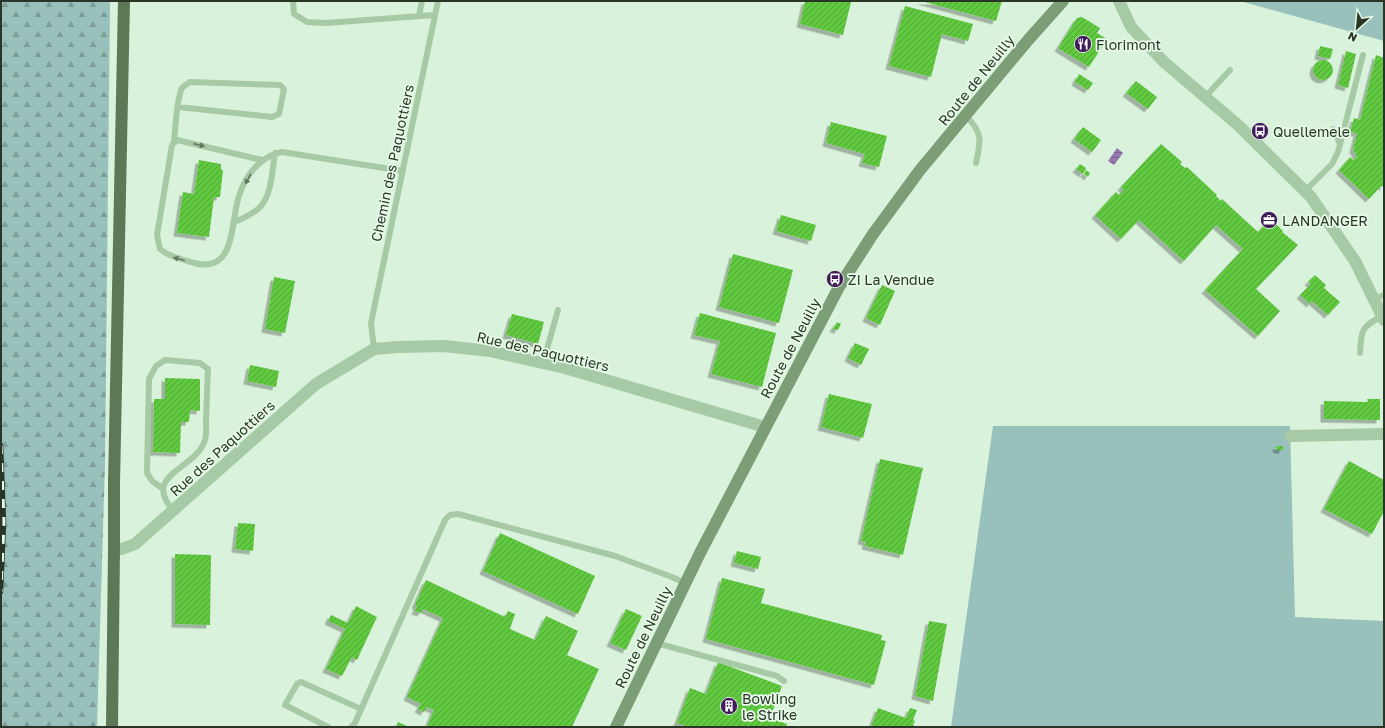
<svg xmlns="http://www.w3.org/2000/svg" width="1385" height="728" font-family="'Golos Text',sans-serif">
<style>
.green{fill:#99c1bb}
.forest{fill:url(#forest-firs)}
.water{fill:url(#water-rules)}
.building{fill:url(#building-hatch);filter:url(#shadow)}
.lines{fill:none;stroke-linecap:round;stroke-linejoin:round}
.lane{stroke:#a6caa5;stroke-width:6}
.street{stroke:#a6caa5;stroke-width:12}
.secondary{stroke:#7b9e77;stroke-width:12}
.primary{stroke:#5c7857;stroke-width:12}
.rail-casing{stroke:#293627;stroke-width:4.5}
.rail{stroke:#e6fae7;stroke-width:3;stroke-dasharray:9;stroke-linecap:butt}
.oneway{fill:#617960}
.labels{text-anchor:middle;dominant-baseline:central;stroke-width:3.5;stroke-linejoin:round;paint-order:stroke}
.poi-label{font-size:14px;fill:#293627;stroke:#e6fae7;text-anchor:start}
.street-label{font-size:14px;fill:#293627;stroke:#e6fae7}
</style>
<defs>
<pattern id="forest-firs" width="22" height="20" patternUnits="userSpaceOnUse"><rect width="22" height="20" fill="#99c1bb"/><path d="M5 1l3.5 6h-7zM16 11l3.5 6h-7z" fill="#7d9e98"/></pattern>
<pattern id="water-rules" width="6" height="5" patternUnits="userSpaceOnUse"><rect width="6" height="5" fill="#9778b0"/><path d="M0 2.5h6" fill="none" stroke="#7b638f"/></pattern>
<pattern id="building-hatch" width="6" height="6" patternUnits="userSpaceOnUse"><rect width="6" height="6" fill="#61c941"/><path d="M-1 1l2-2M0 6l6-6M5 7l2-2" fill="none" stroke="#50a436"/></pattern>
<filter id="shadow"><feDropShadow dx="-3.5" dy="3.5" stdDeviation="0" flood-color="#0004"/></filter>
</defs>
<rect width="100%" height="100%" fill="#d9f2db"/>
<path class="green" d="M1240,1H1384V41Z
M993,426H1290L1295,617L1384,621V727H951Z"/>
<path class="forest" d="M1,1H110L105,463L97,727H1Z"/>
<path class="water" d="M1117,148L1123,153L1114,165L1108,161Z"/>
<path class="building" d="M805,1L851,2L843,35L800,24Z
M921,1H1002L996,21Z
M905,6L973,24L968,41L942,34L931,77L889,66Z
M1082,17L1100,28L1097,33L1107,39L1089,67L1058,48L1077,18Z
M1320,46L1333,49L1330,59L1318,56Z
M1346,51L1356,54L1348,88L1338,85Z
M1376,55L1384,58V187L1381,186L1369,199L1339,170L1350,157L1353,160L1357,157L1353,149L1357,133L1350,132L1354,118L1360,120Z
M1313 70a10 10 0 1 1 20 0a10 10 0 1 1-20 0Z
M1079,74L1093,83L1088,90L1075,82Z
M1136,81L1157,97L1148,109L1126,93Z
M831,122L887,136L879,167L862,163L865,154L826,143Z
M1083,127L1101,140L1092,152L1074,139Z
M1161,144L1182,162L1180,164L1185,168L1187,167L1217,195L1216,196L1221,201L1222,199L1258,232L1267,222L1273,221L1283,231L1282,232L1298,245L1256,289L1280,311L1258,336L1205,290L1243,249L1216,225L1184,261L1139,220L1121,239L1095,215L1116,192L1119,195L1124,190L1121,187Z
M199,160L221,164V170H223L220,197H214L209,237L177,233L183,192L194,194Z
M1080,164L1086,168L1083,174L1076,169Z
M1086,170L1090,173L1088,177L1084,174Z
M781,215L816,225L811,241L776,231Z
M733,254L793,270L779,323L719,307Z
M1315,275L1326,285L1324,288L1340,302L1328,315L1312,301L1310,304L1300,295L1311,284L1308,282Z
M274,277L295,281L285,333L265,329Z
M882,285L895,291L880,325L866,318Z
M700,313L776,333L762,387L711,374L720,341L694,335Z
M512,314L544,322L538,344L506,335Z
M837,322L841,324L838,330L833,329Z
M855,343L869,349L861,365L848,358Z
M250,365L279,371L276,387L247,381Z
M165,378L200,379V411L190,410L189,422H181L180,453L153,452L154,399H165Z
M829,394L872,404L863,438L821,427Z
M1367,399H1380V420L1324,419V401L1368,402Z
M1276,446H1283V450H1277Z
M880,459L923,468L903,555L865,546L866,542L861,541Z
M1349,461L1384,480V511L1372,534L1324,509Z
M238,523L255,524L253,551L235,549Z
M500,533L595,576L578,614L483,571Z
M737,551L761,557L758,569L734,563Z
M175,554L211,555L210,625L175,624Z
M722,578L765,589L761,603L882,635L881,640L886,641L874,685L706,639Z
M426,580L505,617L508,611L515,614L510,629L535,640L546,616L578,631L567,655L599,669L572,727H427L434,710L427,707L424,712L418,709L421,704L407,697L443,618L423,609L421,613L415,611L417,606L415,605Z
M356,606L377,617L357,660L352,657L342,676L326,669L345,629L328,621L331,615L348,623Z
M626,609L642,616L626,650L610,643Z
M929,621L947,624L933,701L915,696Z
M718,662L782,686L770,718L787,724L786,727H689L677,723L690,688L706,694Z
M878,708L906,718L910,708L917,710L913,720L915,721L913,725L915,727H871Z
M398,722L409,727H396Z"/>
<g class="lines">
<path class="lane" d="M293,1L294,14L307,22L326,23L434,15
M419,16L422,1
M1205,97L1230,70
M966,116C983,133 981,140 976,163
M1333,129L1340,144
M174,142C175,130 177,97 182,88C184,86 187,84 190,82L280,85L284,89L279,114L272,117L178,107
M262,160L177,140L172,145L157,235L160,249C170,257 181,259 194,263C237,274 230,222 239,196C245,176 260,156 282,152L403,171
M1305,191L1332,164L1338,152L1363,55
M233,223C241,219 251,215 258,209C272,198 272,170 275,153
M1374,299L1384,295
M374,349L371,323L438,1
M1360,353C1361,329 1362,327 1382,316
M543,363L558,310
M162,488L152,481L147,473L149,379L156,366L165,360L200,363L208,369C207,385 207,402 206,418C206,425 207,433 205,440C196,470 140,474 174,511
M656,643L777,676L784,681
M328,727L285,705L297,684L301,682L361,709
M351,727L355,723L445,520L450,515L458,514L615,556L672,577L685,583"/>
<path class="street" d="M1119,1L1131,27L1164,62L1238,125L1311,197L1355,261L1384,320
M1291,436L1384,434
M114,549H122L135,544L316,384L374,349L398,347L444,346L490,351L565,368L765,427"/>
<path class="secondary" d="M616,727L700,553L839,287L873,234L920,170L1029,39L1063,1"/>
<path class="primary" d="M112,727L114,549V483L124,1"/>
<defs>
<path id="rail" d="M1,445L4,522L1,592"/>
</defs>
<use href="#rail" class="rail-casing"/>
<use href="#rail" class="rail"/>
</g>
<defs><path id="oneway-solid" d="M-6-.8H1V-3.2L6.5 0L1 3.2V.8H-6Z"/></defs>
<g class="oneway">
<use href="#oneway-solid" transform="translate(199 145) rotate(13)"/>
<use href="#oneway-solid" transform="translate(248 179) rotate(119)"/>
<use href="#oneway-solid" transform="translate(179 259) rotate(-165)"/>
</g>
<defs>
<symbol id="restaurant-disc" viewBox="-11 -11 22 22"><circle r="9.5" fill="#3f1b58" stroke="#e6fae7"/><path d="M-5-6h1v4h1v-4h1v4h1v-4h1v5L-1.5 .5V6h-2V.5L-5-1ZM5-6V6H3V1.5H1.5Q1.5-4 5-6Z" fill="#fff"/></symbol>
<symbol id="bus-disc" viewBox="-11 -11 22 22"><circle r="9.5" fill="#3f1b58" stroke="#e6fae7"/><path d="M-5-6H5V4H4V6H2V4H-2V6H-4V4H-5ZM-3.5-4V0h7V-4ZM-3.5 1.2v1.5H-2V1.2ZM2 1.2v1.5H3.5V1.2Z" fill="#fff"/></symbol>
<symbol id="office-disc" viewBox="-11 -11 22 22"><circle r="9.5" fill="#3f1b58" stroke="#e6fae7"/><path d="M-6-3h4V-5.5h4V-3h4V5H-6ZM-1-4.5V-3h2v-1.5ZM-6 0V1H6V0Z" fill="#fff"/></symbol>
<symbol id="building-disc" viewBox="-11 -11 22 22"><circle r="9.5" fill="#3f1b58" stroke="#e6fae7"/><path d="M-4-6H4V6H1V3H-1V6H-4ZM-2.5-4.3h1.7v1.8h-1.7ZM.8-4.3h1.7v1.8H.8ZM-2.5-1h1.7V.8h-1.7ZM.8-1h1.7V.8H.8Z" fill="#fff"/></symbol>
</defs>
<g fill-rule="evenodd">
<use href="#restaurant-disc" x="1073" y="34" width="20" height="20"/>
<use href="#bus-disc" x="1250" y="121" width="20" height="20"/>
<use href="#office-disc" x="1259" y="210" width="20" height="20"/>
<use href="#bus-disc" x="825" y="269" width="20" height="20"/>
<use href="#building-disc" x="719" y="696" width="20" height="20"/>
</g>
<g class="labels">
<g class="poi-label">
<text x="1096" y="44">Florimont</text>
<text x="1273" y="131">Quellemele</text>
<text x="1282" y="220">LANDANGER</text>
<text x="848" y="279">ZI La Vendue</text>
<text x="742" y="698">Bowling<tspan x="742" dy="16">le Strike</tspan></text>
</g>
<g class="street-label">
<text transform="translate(976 80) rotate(-51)">Route de Neuilly</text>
<text transform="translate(392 163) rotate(-78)">Chemin des Paquottiers</text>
<text transform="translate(790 348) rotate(-62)">Route de Neuilly</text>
<text transform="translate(543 351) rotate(13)">Rue des Paquottiers</text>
<text transform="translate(222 448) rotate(-42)">Rue des Paquottiers</text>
<text transform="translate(643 637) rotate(-64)">Route de Neuilly</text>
</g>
</g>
<rect width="1385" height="728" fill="none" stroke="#293627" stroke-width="4"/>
<g transform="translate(1357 28) rotate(207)" stroke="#e6fae7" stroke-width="3" paint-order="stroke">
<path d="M0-3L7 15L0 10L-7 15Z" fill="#293627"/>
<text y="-6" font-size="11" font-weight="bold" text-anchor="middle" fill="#293627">N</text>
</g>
</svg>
